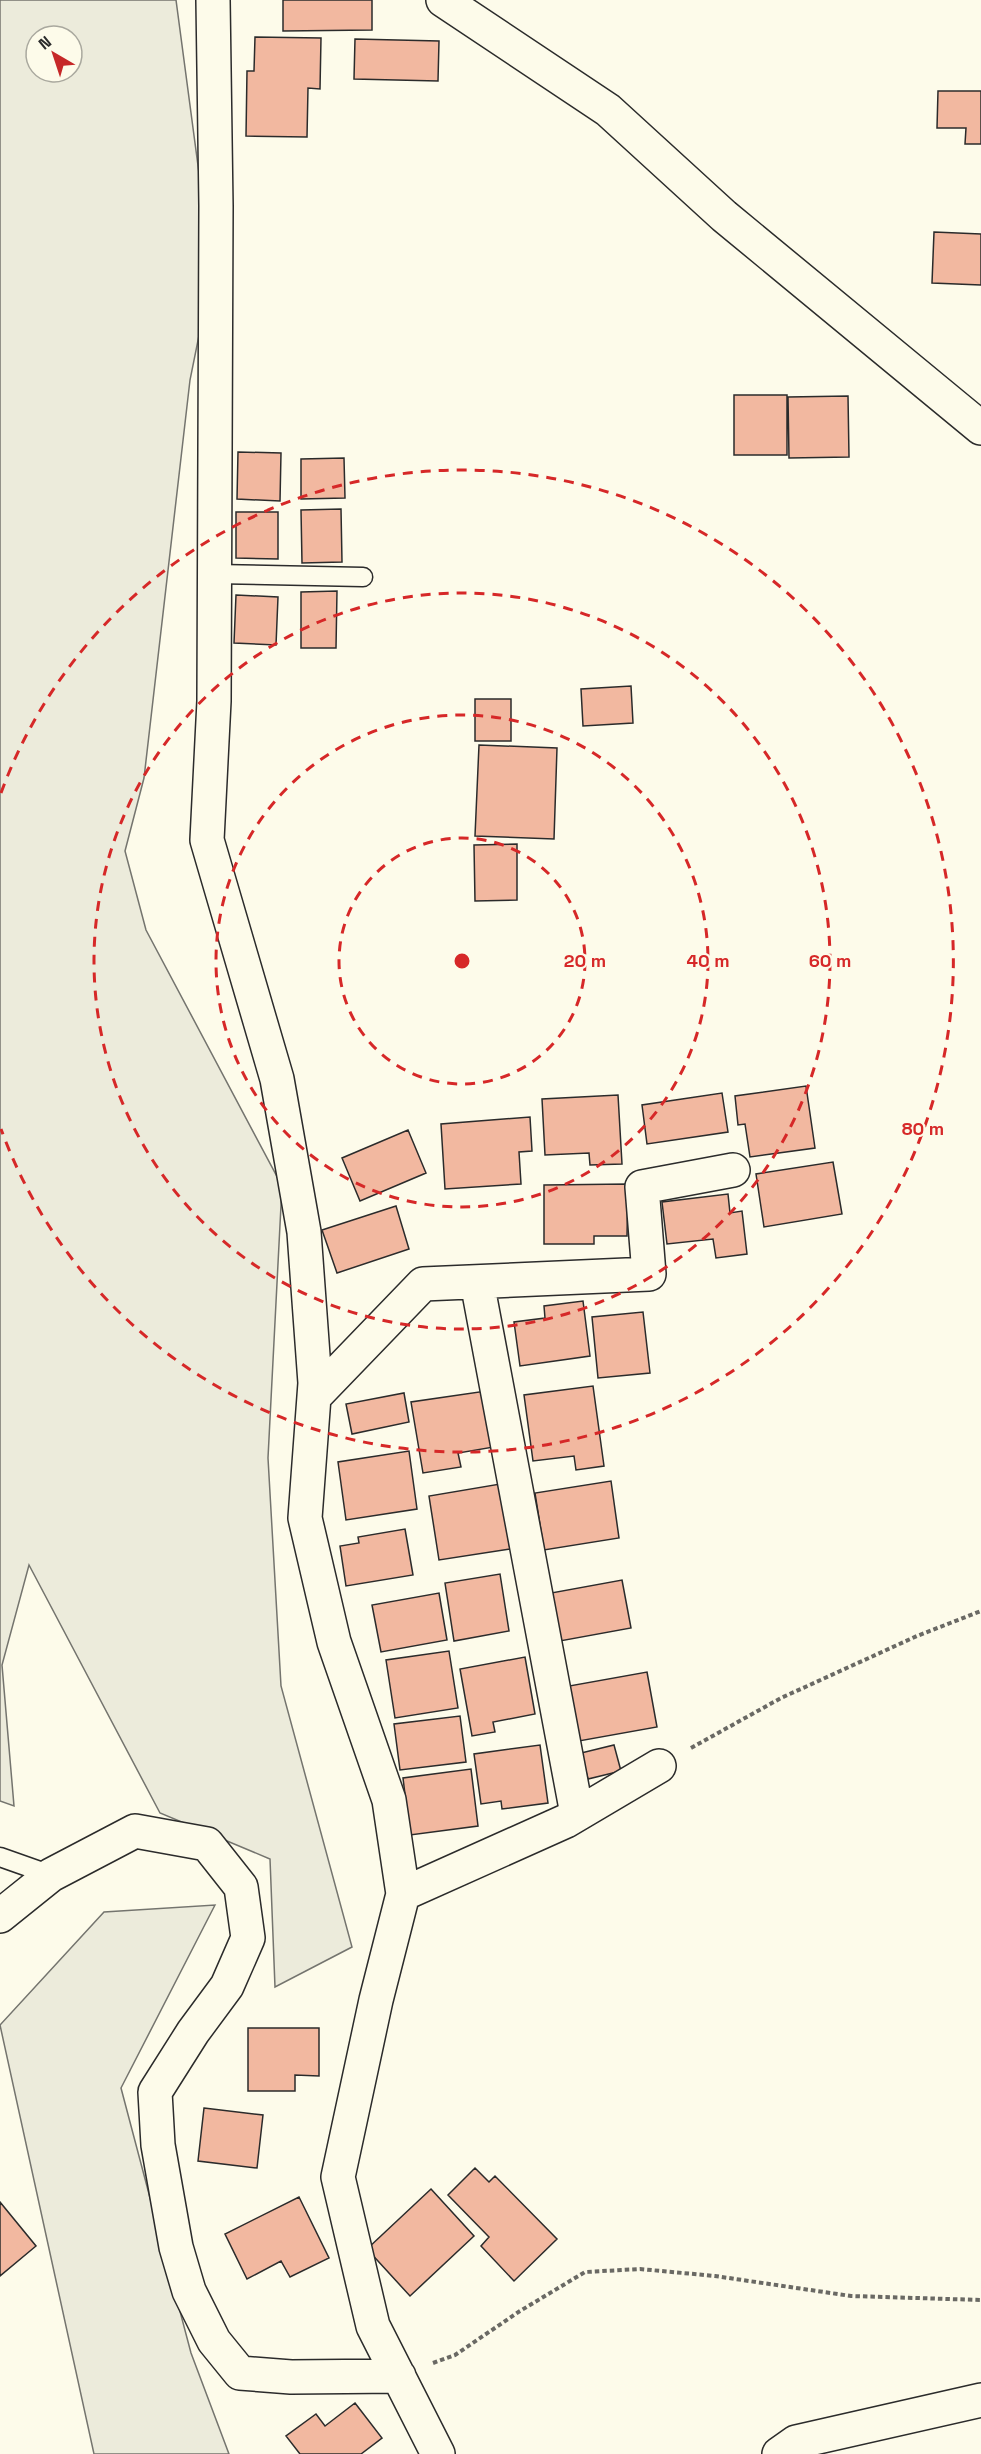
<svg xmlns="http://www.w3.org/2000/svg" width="981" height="2454" font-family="'Space Grotesk',sans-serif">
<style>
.green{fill:#ecebdb;stroke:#74746e;stroke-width:1.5;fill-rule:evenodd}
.building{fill:#f2b8a0;stroke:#2b2b2b;stroke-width:1.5}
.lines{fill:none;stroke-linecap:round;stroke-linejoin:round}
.lane-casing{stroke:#2b2b2b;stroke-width:21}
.street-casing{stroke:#2b2b2b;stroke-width:36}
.path{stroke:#6a6964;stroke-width:4;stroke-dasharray:4.5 3;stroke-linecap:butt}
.lane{stroke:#fdfbea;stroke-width:18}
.street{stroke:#fdfbea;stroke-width:33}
.ring{fill:none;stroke:#d62828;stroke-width:3;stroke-dasharray:10 8}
.centre{fill:#d62828;stroke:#fdfbea;stroke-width:3}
.ring-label{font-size:18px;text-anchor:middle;font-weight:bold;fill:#d62828;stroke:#fdfbea;stroke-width:4.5;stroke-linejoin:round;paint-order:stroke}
</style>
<rect width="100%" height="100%" fill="#fdfbea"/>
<path class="green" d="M0,0H176L212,271L190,380L144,778L125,851L146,930L282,1186L268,1458L281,1686L352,1947L275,1987L270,1859L160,1813L29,1565L2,1665L14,1806L0,1801ZM36,36H72V72H36Z
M215,1905L121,2088L191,2353L229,2454H94L0,2025L104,1912Z"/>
<path class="building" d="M283,0H372V30L283,31Z
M255,37L321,38L320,89L308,88L307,137L246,136L247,71H254Z
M355,39L439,41L438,81L354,79Z
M938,91H981V144H965L966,128H937Z
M934,232L981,234V285L932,283Z
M734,395H787V455H734Z
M848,396L849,457L789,458L788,397Z
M238,452L281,453L280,501L237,499Z
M344,458L345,498L301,499V459Z
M341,509L342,562L302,563L301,510Z
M236,512H278V559L236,558Z
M337,591L336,648H301V592Z
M236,595L278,597L276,645L234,643Z
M631,686L633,723L583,726L581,689Z
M475,699H511V741H475Z
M479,745L557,748L554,839L475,836Z
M517,844V900L475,901L474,845Z
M806,1086L815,1148L750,1157L745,1124L738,1125L735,1096Z
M722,1093L728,1132L647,1144L642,1105Z
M618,1095L622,1164L590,1165L589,1153L545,1155L542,1099Z
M530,1117L532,1151L519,1152L521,1184L445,1189L441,1124Z
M408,1130L426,1173L360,1201L342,1158Z
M833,1162L842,1214L764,1227L756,1174Z
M628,1184L627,1236H594V1244H544V1185Z
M728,1194L730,1213L742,1211L747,1254L716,1258L713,1239L667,1244L662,1202Z
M396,1206L409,1249L337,1273L322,1230Z
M583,1301L590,1356L520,1366L514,1322L545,1318L544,1306Z
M643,1312L650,1373L598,1378L592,1317Z
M593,1386L604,1466L576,1470L574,1456L533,1461L524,1395Z
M486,1391L494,1447L458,1453L461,1467L423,1473L411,1402Z
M404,1393L409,1422L352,1434L346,1404Z
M409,1451L417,1509L346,1520L338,1462Z
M611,1481L619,1538L544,1550L535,1493Z
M500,1484L510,1549L439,1560L429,1496Z
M405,1529L413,1575L346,1586L340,1546L359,1543L358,1537Z
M500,1574L509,1631L454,1641L445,1583Z
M622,1580L631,1628L560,1641L551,1593Z
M439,1593L447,1640L381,1652L372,1605Z
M449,1651L458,1708L395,1718L386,1660Z
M525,1657L535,1714L493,1722L495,1732L472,1736L460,1669Z
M647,1672L657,1727L579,1741L569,1686Z
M460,1716L466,1762L400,1770L394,1724Z
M540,1745L548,1803L502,1809L501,1801L481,1804L474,1754Z
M614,1745L621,1771L588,1779L581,1753Z
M471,1769L478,1826L410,1835L403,1778Z
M248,2028H319V2076L295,2075V2091H248Z
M204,2108L263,2115L257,2168L198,2161Z
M475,2168L489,2182L495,2176L557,2239L514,2281L481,2246L489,2237L448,2195Z
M431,2189L474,2236L410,2296L367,2249Z
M299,2197L329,2258L290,2277L281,2261L247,2279L225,2234Z
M0,2202L36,2246L0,2276Z
M355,2403L382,2438L361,2454H300L286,2436L316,2414L325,2426Z"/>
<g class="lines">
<defs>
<path id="lane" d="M214,574L363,577
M0,1857L51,1875"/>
<path id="street" d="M213,0L216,206L214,701L207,840L277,1079L304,1232L315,1383L305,1518L334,1642L389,1800L403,1894L376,2000L338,2177L373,2326L438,2454
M443,0L608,110L724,216L981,428
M477,1282L577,1814
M314,1397L423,1284L649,1274L642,1187L733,1170
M403,1894L566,1821L659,1766
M0,1916L51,1875L135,1831L207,1844L241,1887L248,1938L227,1986L193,2032L155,2092L158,2145L176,2247L189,2291L214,2341L240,2373L291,2377L399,2376
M779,2454L796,2442L981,2400"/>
</defs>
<use href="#lane" class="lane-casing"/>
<use href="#street" class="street-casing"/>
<path class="path" d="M691,1748L781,1698L917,1636L981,1611
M433,2363L455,2355L520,2311L585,2272L640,2269L715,2276L851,2296L981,2300"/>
<use href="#lane" class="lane"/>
<use href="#street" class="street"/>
</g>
<g class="ring">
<circle cx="462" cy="961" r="123"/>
<circle cx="462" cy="961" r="246"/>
<circle cx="462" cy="961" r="368"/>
<path d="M1 793A491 491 0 1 1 1 1129"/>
</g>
<circle cx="462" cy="961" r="9" class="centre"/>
<g class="ring-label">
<text x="585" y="967">20 m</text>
<text x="708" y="967">40 m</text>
<text x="830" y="967">60 m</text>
<text x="923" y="1135">80 m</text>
</g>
<g transform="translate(54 54) rotate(321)"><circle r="28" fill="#fdfbea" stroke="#a9a89e" stroke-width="1.5"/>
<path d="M0-4.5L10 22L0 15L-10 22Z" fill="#c62828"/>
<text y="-9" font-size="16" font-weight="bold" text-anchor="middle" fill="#2b2b2b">N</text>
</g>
</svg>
